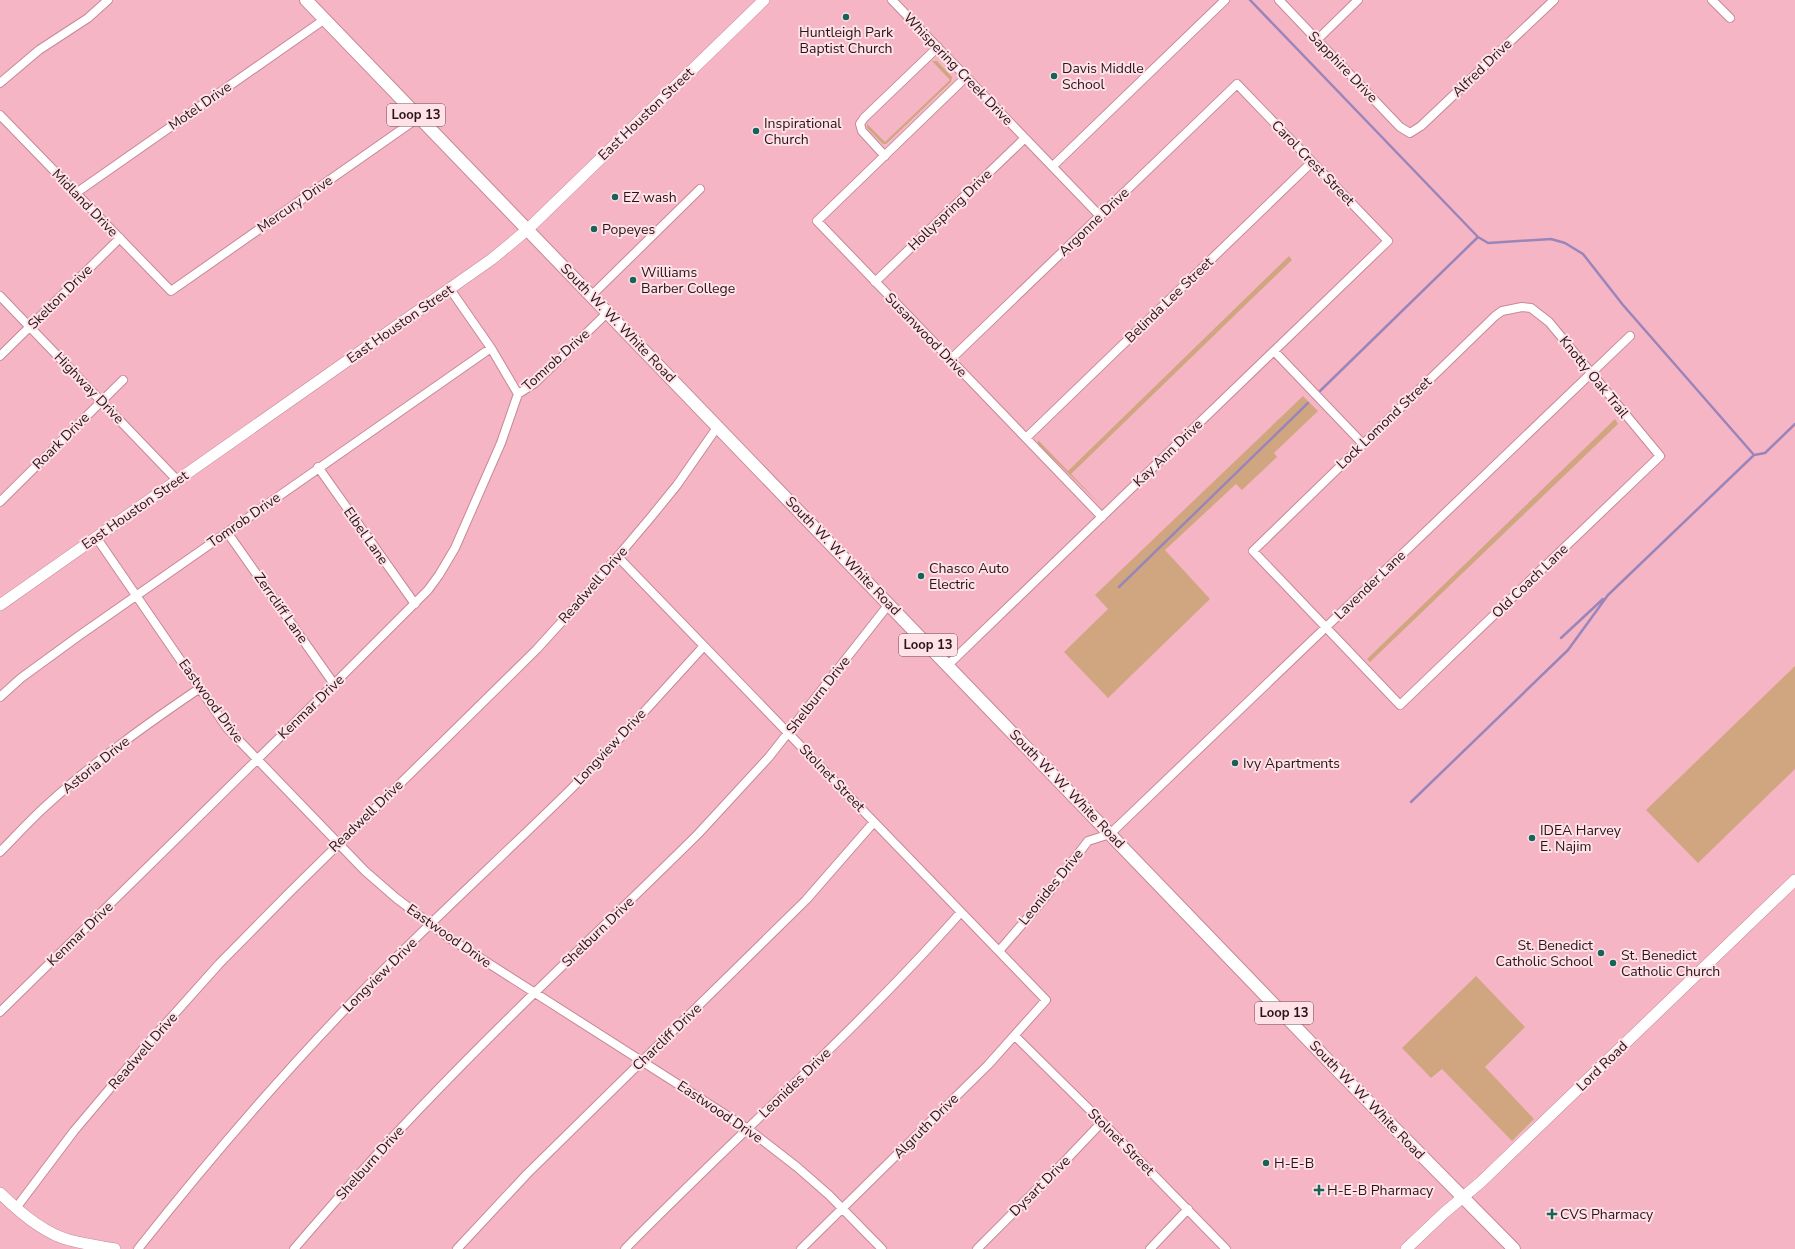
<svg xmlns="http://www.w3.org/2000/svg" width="1795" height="1249" font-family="'Nunito Sans',sans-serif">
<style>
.green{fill:#d0a680}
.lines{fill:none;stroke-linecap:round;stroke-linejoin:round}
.stream{stroke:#9a85ba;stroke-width:2.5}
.street-casing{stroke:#c68898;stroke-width:10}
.secondary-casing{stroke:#c68898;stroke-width:12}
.primary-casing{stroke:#c68898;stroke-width:14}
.street{stroke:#fff;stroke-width:8}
.secondary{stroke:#fff;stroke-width:11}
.primary{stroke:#fff;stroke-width:12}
.poi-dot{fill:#186359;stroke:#fee2e8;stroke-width:1.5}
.labels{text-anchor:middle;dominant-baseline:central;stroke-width:4;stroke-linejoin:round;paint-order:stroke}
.shield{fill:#fee2e8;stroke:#6a5157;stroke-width:1}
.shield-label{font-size:13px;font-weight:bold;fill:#2a1319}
.poi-label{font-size:14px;fill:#2a1319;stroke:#fee2e8;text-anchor:start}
.street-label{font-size:14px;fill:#2a1319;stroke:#fee2e8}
</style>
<rect width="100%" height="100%" fill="#f6b5c4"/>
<path class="green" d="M932,61H937L952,77L951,82L886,144H883L867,128V124L885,142L950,80Z
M1289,256L1292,260L1071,474L1101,505L1038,444V440L1068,471Z
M1303,396L1318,411L1274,453L1277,457L1242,490L1236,484L1165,550L1210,599L1108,698L1064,652L1108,609L1095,595Z
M1615,419L1618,424L1370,662L1367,659Z
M1795,666V769L1698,863L1646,810Z
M1476,976L1525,1027L1485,1067L1534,1119L1512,1141L1442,1069L1431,1078L1402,1048Z"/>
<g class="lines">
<path class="stream" d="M1250,0L1478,237L1488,243L1551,239L1565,243L1583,254L1623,305L1754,455L1765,453L1795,424
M1320,391L1478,237
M1119,587L1308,403
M1561,638L1603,599
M1411,802L1568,650L1608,595L1754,455"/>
<defs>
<path id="street" d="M892,0L1100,216
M1279,0L1400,127L1410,133L1421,126L1554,0
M1712,0L1730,18
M1317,40L1358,0
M966,77L817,221L1102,517
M0,83L39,50L88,18L108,0
M0,115L171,291L418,118
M885,156L862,131L860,124L864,118L938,47
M1053,166L1225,0
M76,193L325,19
M875,282L1025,138
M0,296L177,480
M591,296L700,189
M1522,307L1531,308L1549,322L1660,456L1400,705L1253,551L1495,316L1502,311Z
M1274,351L1363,444
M0,356L120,238
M518,394L535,383L607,313
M1026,438L1312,162
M318,467L415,604
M0,502L123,380
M227,532L334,684
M96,537L227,728L365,871L396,898L449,938L748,1129L797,1167L829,1195L882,1249
M618,557L1046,1000L988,1065L801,1249
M948,665L1388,241L1237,84L950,360
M0,697L21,678L80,635L491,348
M0,852C16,836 31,819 48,804C95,761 147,724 200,688
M999,951L1043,900L1088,841L1110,834L1630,336
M0,1012L334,684L428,590L439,575L455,548L501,443L518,394L491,348L450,289
M1015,1036L1102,1122L1226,1249
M16,1208L74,1131L144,1048L219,964L291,891L537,649L576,606L651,517L677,485L718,426
M138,1249C206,1163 277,1080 353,1001C423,928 499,860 571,789C617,743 660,694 704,646
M294,1249C331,1206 368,1163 406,1123C500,1023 601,930 698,834L769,757L889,604
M457,1249L527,1174L806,900L874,822
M625,1249C736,1136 856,1031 961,912
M977,1249L1065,1161L1102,1122
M1150,1249L1188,1209"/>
<path id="secondary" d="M0,605L492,259L527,230L764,0
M0,1193C19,1212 43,1233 69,1240C84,1244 100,1246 115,1249
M1406,1249L1444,1213L1481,1182L1795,880"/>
<path id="primary" d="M306,0L1341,1074L1514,1249"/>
</defs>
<use href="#street" class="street-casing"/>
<use href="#secondary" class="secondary-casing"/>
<use href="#primary" class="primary-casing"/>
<use href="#street" class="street"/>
<use href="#secondary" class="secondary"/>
<use href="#primary" class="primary"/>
</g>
<g class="poi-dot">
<circle cx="846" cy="17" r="4"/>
<circle cx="1054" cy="76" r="4"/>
<circle cx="756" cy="131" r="4"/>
<circle cx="615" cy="197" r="4"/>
<circle cx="594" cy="229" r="4"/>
<circle cx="633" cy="280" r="4"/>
<circle cx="921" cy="576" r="4"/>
<circle cx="1235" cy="763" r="4"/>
<circle cx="1532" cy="838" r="4"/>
<circle cx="1601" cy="953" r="4"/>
<circle cx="1613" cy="963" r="4"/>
<circle cx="1266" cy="1163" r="4"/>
<path d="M1317 1184h4v4h4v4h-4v4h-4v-4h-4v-4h4z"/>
<path d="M1550 1208h4v4h4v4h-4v4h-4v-4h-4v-4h4z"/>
</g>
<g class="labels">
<g class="shield">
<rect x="387" y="104" width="58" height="22" rx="3"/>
<rect x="899" y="634" width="58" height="22" rx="3"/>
<rect x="1255" y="1002" width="58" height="22" rx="3"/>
</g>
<g class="shield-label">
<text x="416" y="115">Loop 13</text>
<text x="928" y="645">Loop 13</text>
<text x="1284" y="1013">Loop 13</text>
</g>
<g class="poi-label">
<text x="846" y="32" text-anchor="middle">Huntleigh Park<tspan x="846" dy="16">Baptist Church</tspan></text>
<text x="1062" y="68">Davis Middle<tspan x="1062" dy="16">School</tspan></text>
<text x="764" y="123">Inspirational<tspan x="764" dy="16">Church</tspan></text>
<text x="623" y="197">EZ wash</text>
<text x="602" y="229">Popeyes</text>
<text x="641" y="272">Williams<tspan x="641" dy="16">Barber College</tspan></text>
<text x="929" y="568">Chasco Auto<tspan x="929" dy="16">Electric</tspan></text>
<text x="1243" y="763">Ivy Apartments</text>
<text x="1540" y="830">IDEA Harvey<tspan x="1540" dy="16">E. Najim</tspan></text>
<text x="1593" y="945" text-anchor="end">St. Benedict<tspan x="1593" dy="16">Catholic School</tspan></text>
<text x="1621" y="955">St. Benedict<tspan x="1621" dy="16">Catholic Church</tspan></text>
<text x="1274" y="1163">H-E-B</text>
<text x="1327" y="1190">H-E-B Pharmacy</text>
<text x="1560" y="1214">CVS Pharmacy</text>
</g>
<g class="street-label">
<text transform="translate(1343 67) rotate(46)">Sapphire Drive</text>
<text transform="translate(1482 68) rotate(-44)">Alfred Drive</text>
<text transform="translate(958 69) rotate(46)">Whispering Creek Drive</text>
<text transform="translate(200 106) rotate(-35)">Motel Drive</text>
<text transform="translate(646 114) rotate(-44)">East Houston Street</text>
<text transform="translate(1313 163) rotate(46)">Carol Crest Street</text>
<text transform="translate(85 203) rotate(46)">Midland Drive</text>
<text transform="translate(295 204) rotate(-35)">Mercury Drive</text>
<text transform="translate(950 210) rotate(-44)">Hollyspring Drive</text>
<text transform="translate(1094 222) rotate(-44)">Argonne Drive</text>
<text transform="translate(60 297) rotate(-45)">Skelton Drive</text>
<text transform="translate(1169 300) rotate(-44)">Belinda Lee Street</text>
<text transform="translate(618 323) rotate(46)">South W. W. White Road</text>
<text transform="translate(400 324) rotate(-35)">East Houston Street</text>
<text transform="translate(926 335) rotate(46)">Susanwood Drive</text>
<text transform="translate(556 360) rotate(-42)">Tomrob Drive</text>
<text transform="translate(1594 377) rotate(51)">Knotty Oak Trail</text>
<text transform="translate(89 388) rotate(46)">Highway Drive</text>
<text transform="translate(1384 423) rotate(-44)">Lock Lomond Street</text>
<text transform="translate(61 441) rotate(-45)">Roark Drive</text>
<text transform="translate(1168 453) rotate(-44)">Kay Ann Drive</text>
<text transform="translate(135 510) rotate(-35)">East Houston Street</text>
<text transform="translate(244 520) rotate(-35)">Tomrob Drive</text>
<text transform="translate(366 536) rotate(55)">Elbel Lane</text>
<text transform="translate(843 556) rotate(46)">South W. W. White Road</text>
<text transform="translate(1530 581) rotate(-44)">Old Coach Lane</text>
<text transform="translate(593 585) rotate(-49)">Readwell Drive</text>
<text transform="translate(1370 585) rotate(-44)">Lavender Lane</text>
<text transform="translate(281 608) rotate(55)">Zerrcliff Lane</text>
<text transform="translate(818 695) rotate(-52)">Shelburn Drive</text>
<text transform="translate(211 701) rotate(54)">Eastwood Drive</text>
<text transform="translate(311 707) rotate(-44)">Kenmar Drive</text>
<text transform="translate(610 747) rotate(-47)">Longview Drive</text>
<text transform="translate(96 765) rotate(-39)">Astoria Drive</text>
<text transform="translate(832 778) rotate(46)">Stolnet Street</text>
<text transform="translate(1067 789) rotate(46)">South W. W. White Road</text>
<text transform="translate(366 816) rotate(-44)">Readwell Drive</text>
<text transform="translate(1051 887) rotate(-51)">Leonides Drive</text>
<text transform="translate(598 932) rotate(-44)">Shelburn Drive</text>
<text transform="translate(80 934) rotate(-44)">Kenmar Drive</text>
<text transform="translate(449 936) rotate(35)">Eastwood Drive</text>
<text transform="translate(380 975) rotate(-45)">Longview Drive</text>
<text transform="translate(667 1037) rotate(-44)">Charcliff Drive</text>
<text transform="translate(143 1051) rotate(-49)">Readwell Drive</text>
<text transform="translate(1602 1066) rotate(-44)">Lord Road</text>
<text transform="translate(795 1083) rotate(-44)">Leonides Drive</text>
<text transform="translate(1367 1100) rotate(46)">South W. W. White Road</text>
<text transform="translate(720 1112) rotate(34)">Eastwood Drive</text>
<text transform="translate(926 1126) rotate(-45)">Algruth Drive</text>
<text transform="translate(1121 1142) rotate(45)">Stolnet Street</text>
<text transform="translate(370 1163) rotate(-48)">Shelburn Drive</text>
<text transform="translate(1040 1186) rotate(-45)">Dysart Drive</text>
</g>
</g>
</svg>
